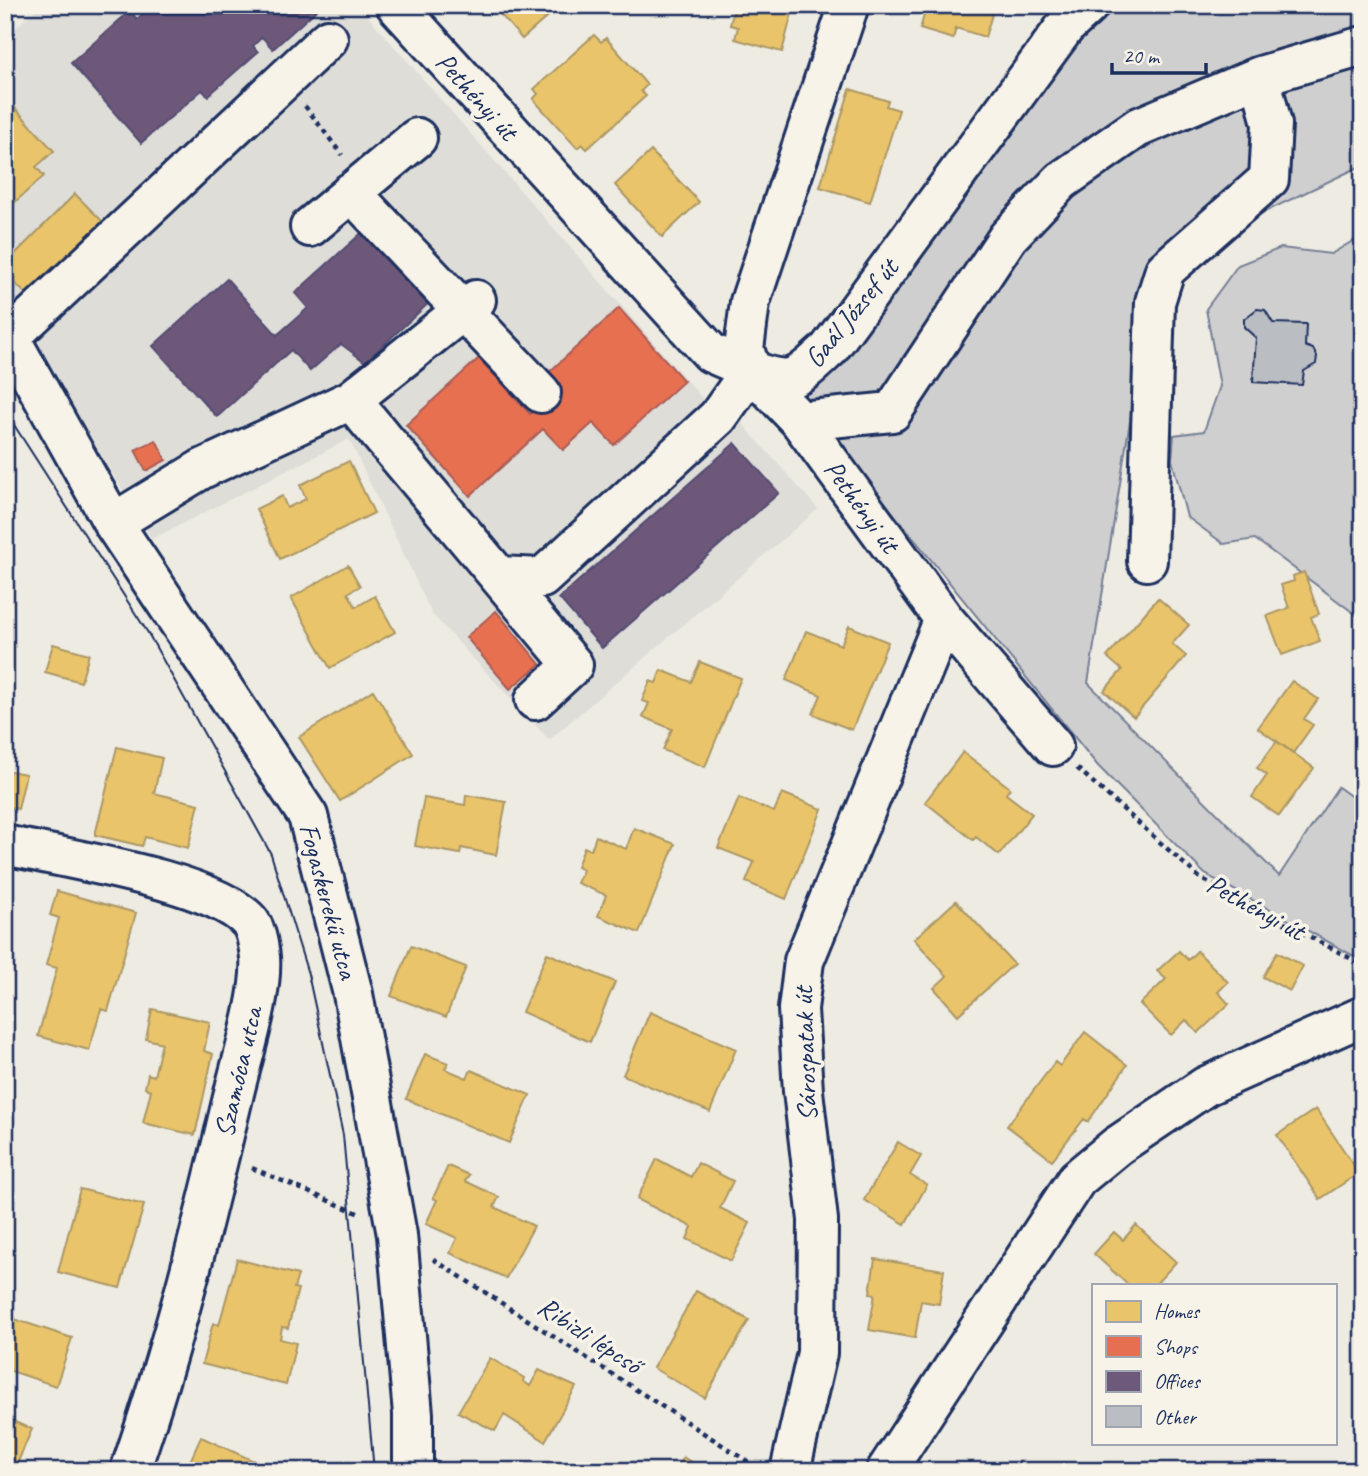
<svg xmlns="http://www.w3.org/2000/svg" width="1368" height="1476" font-family="Caveat,sans-serif">
<style>
.built{fill:#deddd8}
.green{fill:#cfcfcf;stroke:#757f96;stroke-width:2}
.homes{fill:#e9c46a;stroke:#ab9766;stroke-width:2}
.shops{fill:#e76f51;stroke:#aa5c55;stroke-width:2}
.offices{fill:#6d597a;stroke:#544c72;stroke-width:2}
.building{fill:#babdc2;stroke:#1b2f5e;stroke-width:2}
.lines{fill:none;stroke-linecap:round;stroke-linejoin:round}
.minor-casing{stroke:#1b2f5e;stroke-width:44}
.path{stroke:#1b2f5e;stroke-width:4.5;stroke-dasharray:5 5;stroke-linecap:butt}
.minor{stroke:#f7f3e8;stroke-width:38}
.tram{stroke:#1b2f5e;stroke-width:2}
.labels{text-anchor:middle;dominant-baseline:central;stroke-width:7;stroke-linejoin:round;paint-order:stroke}
.street-label{font-size:28px;fill:#1b2f5e;stroke:#f7f3e8}
</style>
<rect width="100%" height="100%" fill="#eeebe2"/>
<filter id="ink" filterUnits="userSpaceOnUse"><feTurbulence type="fractalNoise" baseFrequency=".0143" numOctaves="2"/><feDisplacementMap in="SourceGraphic" scale="14" xChannelSelector="R" yChannelSelector="G"/><feConvolveMatrix kernelMatrix="1 2 1 2 8 2 1 2 1" color-interpolation-filters="sRGB"/></filter>
<g filter="url(#ink)">
<path class="built" d="M40,5H358L730,430L740,421L818,509L549,740L432,614L349,439L152,539L5,295V38Z"/>
<path class="green" d="M1063,5H1363V165L1216,235L1154,271L1088,683L1279,876L1338,787L1363,805V961L1205,874L1098,766L800,398L923,236Z
M1363,235V620L1255,539L1224,544L1187,517L1172,460L1174,435L1204,431L1220,386L1206,309L1238,265L1281,248L1331,254Z"/>
<path class="homes" d="M496,5H561L522,39L494,7Z
M735,5H794L782,52L735,39L738,27L730,25Z
M927,5H995L985,37L956,28L953,39L920,29Z
M594,35L601,42L606,38L647,85L641,91L646,96L587,149L582,144L577,148L533,99L538,94L534,89Z
M850,89L888,101L886,106L899,110L870,202L820,187Z
M5,97L54,151L36,167L44,176L5,211Z
M651,151L699,202L662,237L615,185Z
M75,194L105,224L31,299L5,273V264Z
M349,461L374,513L280,559L256,509L282,496L287,508L306,499L300,485Z
M348,565L360,586L348,593L356,607L375,596L395,632L330,668L291,598Z
M1304,572L1319,614L1311,617L1320,641L1282,655L1267,616L1289,608L1281,585L1294,581L1293,576Z
M1158,598L1189,625L1172,644L1186,656L1134,717L1104,691L1122,670L1107,657Z
M849,626L888,642L852,730L813,714L821,695L786,680L806,631L841,645Z
M53,644L89,654L81,682L45,672Z
M700,662L741,678L705,767L663,750L672,729L643,717L649,703L642,701L650,681L656,683L661,670L691,682Z
M1292,681L1318,699L1304,719L1313,725L1293,753L1258,728Z
M373,690L413,754L340,801L299,737Z
M1277,741L1314,768L1279,816L1252,797L1267,775L1257,768Z
M117,747L162,758L154,793L199,804L188,848L145,837L142,846L95,835Z
M963,752L1010,788L1006,794L1032,814L999,855L976,837L973,840L925,802Z
M5,770L26,774L18,809L5,806Z
M782,793L822,809L786,899L746,882L754,862L718,848L739,798L774,812Z
M466,795L506,802L496,855L461,848L460,854L415,846L424,798L465,805Z
M634,828L675,844L639,933L598,916L606,895L577,883L583,870L577,867L584,847L591,850L596,836L626,849Z
M57,891L136,913L108,1011L101,1009L89,1050L38,1036L57,968L46,965L59,918L50,915Z
M956,901L1014,964L958,1015L934,988L947,976L914,939Z
M411,946L466,967L446,1017L391,996Z
M1179,951L1188,960L1197,951L1228,982L1218,992L1229,1004L1198,1033L1186,1020L1171,1035L1140,1004L1166,979L1157,971Z
M1277,952L1303,966L1290,991L1263,977Z
M547,953L615,982L590,1042L522,1012Z
M152,1009L210,1022L204,1051L213,1054L195,1135L143,1123L151,1090L145,1088L148,1074L154,1076L162,1043L146,1039Z
M650,1012L736,1049L710,1112L623,1075Z
M1085,1032L1127,1065L1088,1122L1084,1119L1052,1160L1007,1126L1055,1062L1060,1066Z
M425,1054L448,1063L445,1069L467,1078L471,1070L530,1095L509,1143L406,1099Z
M1316,1109L1359,1173L1320,1199L1277,1135Z
M898,1142L921,1156L910,1175L927,1185L905,1224L864,1200Z
M657,1159L691,1177L698,1163L733,1181L720,1208L750,1223L731,1261L687,1239L692,1227L637,1199Z
M448,1166L469,1175L465,1181L499,1197L494,1207L534,1226L506,1278L450,1253L457,1238L426,1224L437,1200L433,1198Z
M80,1189L144,1205L120,1288L58,1272Z
M1136,1225L1176,1262L1155,1285H1128L1094,1254L1114,1232L1123,1240Z
M237,1259L298,1275L294,1288L298,1289L288,1328L282,1327L280,1339L296,1343L286,1385L202,1364L213,1323L219,1325Z
M875,1259L944,1270L939,1304L921,1301L915,1338L869,1330L875,1294L870,1293Z
M696,1291L749,1320L705,1398L653,1368Z
M5,1316L72,1338L56,1386L5,1369Z
M490,1358L524,1378L523,1381L530,1386L539,1370L576,1387L545,1441L504,1415L495,1431L458,1412Z
M5,1418L32,1429L14,1471L5,1469Z
M201,1437L276,1471H175L179,1462L188,1466Z
M683,1457L706,1471H675Z"/>
<path class="shops" d="M619,308L684,381L614,445L593,423L563,450L543,429L470,496L406,425L479,358L530,414L560,387L548,373Z
M156,440L166,460L146,471L135,450Z
M496,611L540,664L510,689L466,637Z"/>
<path class="offices" d="M153,5H322L273,49L262,37L253,46L258,52L208,96L202,90L141,143L71,63L130,11L137,19Z
M366,229L431,301L365,362L341,344L310,371L291,350L217,417L153,346L227,279L277,335L308,308L295,293Z
M735,443L779,493L602,648L559,598Z"/>
<path class="building" d="M1257,309L1265,310L1273,323L1306,324L1305,346L1313,349L1317,356L1316,364L1304,371L1302,385L1253,382L1256,338L1244,327V319Z"/>
<g class="lines">
<defs>
<path id="minor" d="M396,5L711,353L751,370L800,421L944,619L1053,746
M1260,76L1363,46
M351,192L541,393
M310,227L417,138
M5,329L113,523L308,816L353,994L397,1235L413,1414V1471
M10,337L328,39
M751,370C794,387 797,378 829,349L1065,27L1089,5
M751,370L744,349L750,302L849,5
M351,400L573,665L535,700
M800,421L892,412L1008,237L1061,181L1137,128L1260,76L1272,124L1269,179L1165,270L1155,302L1147,561
M113,523L202,469L351,400L476,300
M499,576L542,578L718,417L751,370
M5,845C62,858 215,881 250,922C256,929 259,948 260,957C263,994 243,1055 234,1093C204,1220 173,1347 130,1471
M790,1471L817,1353L818,1220L803,1091L798,1009L804,961L944,619
M886,1471L1077,1179L1117,1146L1206,1086L1363,1016"/>
</defs>
<use href="#minor" class="minor-casing"/>
<path class="path" d="M305,106L342,155
M1077,768L1200,878L1363,965
M252,1168L360,1214
M433,1259L758,1468"/>
<use href="#minor" class="minor"/>
<path class="tram" d="M5,411L148,633L271,854L308,974L343,1135L374,1471"/>
</g>
</g>
<g class="labels">
<g class="street-label">
<text transform="translate(477 96) rotate(48)">Pethényi út</text>
<text transform="translate(851 313) rotate(-51)">Gaál József út</text>
<text transform="translate(862 506) rotate(54)">Pethényi út</text>
<text transform="translate(329 901) rotate(75)">Fogaskerekű utca</text>
<text transform="translate(1256 907) rotate(29)">Pethényi út</text>
<text transform="translate(805 1054) rotate(-92)">Sárospatak út</text>
<text transform="translate(238 1072) rotate(-77)">Szamóca utca</text>
<text transform="translate(590 1335) rotate(33)">Ribizli lépcső</text>
</g>
</g>
<rect width="1368" height="1476" fill="none" stroke="#f7f3e8" stroke-width="28"/>
<rect x="14" y="14" width="1340" height="1448" fill="none" stroke="#1b2f5e" stroke-width="2.5" filter="url(#ink)"/>
<rect x="1092" y="1284" width="245" height="161" fill="#f7f3e8" stroke="#9fa5b1" stroke-width="2"/>
<rect x="1106" y="1301" width="35" height="21" fill="#e9c46a" stroke="#9fa5b1" stroke-width="2"/>
<text x="1154" y="1318" font-size="21" fill="#1b2f5e">Homes</text>
<rect x="1106" y="1336" width="35" height="21" fill="#e76f51" stroke="#9fa5b1" stroke-width="2"/>
<text x="1154" y="1354" font-size="21" fill="#1b2f5e">Shops</text>
<rect x="1106" y="1371" width="35" height="21" fill="#6d597a" stroke="#9fa5b1" stroke-width="2"/>
<text x="1154" y="1388" font-size="21" fill="#1b2f5e">Offices</text>
<rect x="1106" y="1406" width="35" height="21" fill="#babdc2" stroke="#9fa5b1" stroke-width="2"/>
<text x="1154" y="1424" font-size="21" fill="#1b2f5e">Other</text>
<path d="M1112 63v10h94v-10" fill="none" stroke="#1b2f5e" stroke-width="3.5"/>
<text x="1123" y="63" font-size="21" fill="#1b2f5e" stroke="#f7f3e8" stroke-width="5" paint-order="stroke">20 m</text>
</svg>
